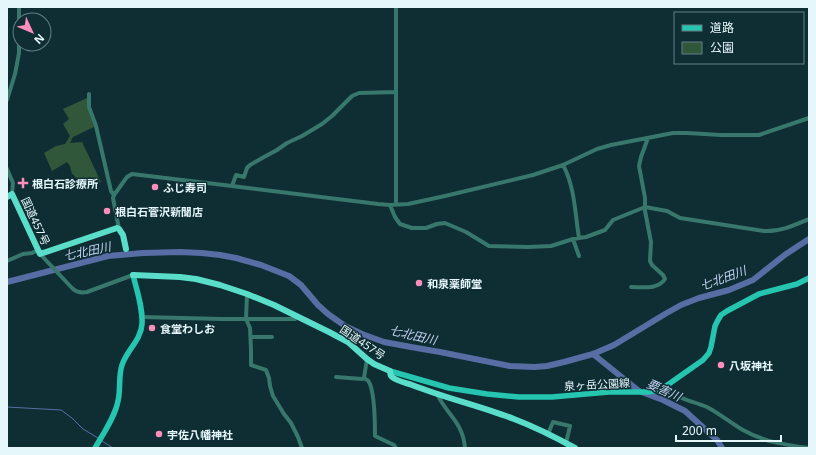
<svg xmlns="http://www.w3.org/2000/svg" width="816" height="455" font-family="'Noto Sans','Noto Sans JP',sans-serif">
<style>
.green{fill:#31573b}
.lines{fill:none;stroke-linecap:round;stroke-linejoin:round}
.stream{stroke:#586da4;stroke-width:1}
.river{stroke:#586da4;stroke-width:6}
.minor{stroke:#38776c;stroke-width:4}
.major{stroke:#25c5af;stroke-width:5.5}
.highway{stroke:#5adec9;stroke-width:6}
.poi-dot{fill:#fe8ebb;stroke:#0e2e34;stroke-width:1.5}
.labels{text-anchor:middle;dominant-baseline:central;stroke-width:3;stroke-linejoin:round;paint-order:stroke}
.poi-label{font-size:11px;font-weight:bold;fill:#e6f7fb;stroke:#0e2e34;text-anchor:start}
.street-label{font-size:11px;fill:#e6f7fb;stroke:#0e2e34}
.water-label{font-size:12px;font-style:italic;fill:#c5d3f3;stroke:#0e2e34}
</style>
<rect width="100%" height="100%" fill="#0e2e34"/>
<path class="green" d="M87,98L88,109L94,127L73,137L70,143L82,142L101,182L85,187L80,179L76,178L73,174H72L70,166L67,162L52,171L44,153L56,146L65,144L70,136L63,124L69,119L63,109Z"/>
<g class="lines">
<path class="stream" d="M7,407L61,410L72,418L83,429L98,438
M102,441L113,448"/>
<path class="river" d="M7,282L108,256L143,253L180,252L202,253L220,255L236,258L261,265L289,276L301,285L318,305L328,314L345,326L362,334L384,342L411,347L440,352L510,366L535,367L547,366L564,362L593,354L614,345L665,314L681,305L699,298L729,290L753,280L786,254L809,239
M593,354L639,391L663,400L685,411L717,440L722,448"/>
<path class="minor" d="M396,7V205
M89,94V107L96,126L111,191L114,195
M7,100L15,74L19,53V7
M563,165C575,187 575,214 579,238
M7,169L13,183L12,194
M232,186L236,175L244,177L247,168L250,165L264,157L277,150L287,143L302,136L322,124L332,116L352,96L359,93L396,92
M390,205L395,217L400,224L412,228H426L437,224L445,223L466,232L489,246L528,247L551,246L573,239L586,237L605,230L613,220L645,207L667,211L680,218L764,231C780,232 795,225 809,219
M119,229L113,198L114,195L127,177L132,174L232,186L378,204L390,205L408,204L445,196L533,175L563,165L597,149L611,145L673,133H687L721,135H759L809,118
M573,239L579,256
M40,254L72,288C76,292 82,293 87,292L133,275
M7,261L23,254L32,253L38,250
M631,287C642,287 658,290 665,279L663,275L652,265L650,261L651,242L645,211V198L639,166L641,157L648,138
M247,294L246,319L250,328L251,350V365L266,370L269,378L270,386L273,396L284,414L291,423L298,437L302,448
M142,317L221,319H295L298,317
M251,337H272
M336,377L362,379L364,378L367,359
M364,378C366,379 368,380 369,382C375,393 375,423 375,436L394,445L396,448
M666,386C677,400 691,400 707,407C720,414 731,423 743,430C764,442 786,445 809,448
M437,394C447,415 463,422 465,448
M548,434L553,422L570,426L566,443"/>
<path class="major" d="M390,371L449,388L487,394L519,397H552L609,392H648L654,391L666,386L703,360L709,353L711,347L715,326L718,320L721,315L727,311L759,294L797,284L809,278
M95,448C103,434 115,417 118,401C121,389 118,377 122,365C127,350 141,340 142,324C143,308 137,291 133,275"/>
<path class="highway" d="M7,197L12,194L40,254L117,228L119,229L123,235L126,249
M133,275L180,277L196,279L220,285L247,294L274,305L329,332L348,342L367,359L374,364L390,371C390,373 390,375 392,377C397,381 406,383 412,385C445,398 480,406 514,419C535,427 555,437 575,448"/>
</g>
<g class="poi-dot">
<path d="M21 177h4v4h4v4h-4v4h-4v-4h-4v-4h4z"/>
<circle cx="155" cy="187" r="4"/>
<circle cx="107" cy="211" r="4"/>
<circle cx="419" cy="283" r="4"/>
<circle cx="152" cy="328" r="4"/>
<circle cx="721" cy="365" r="4"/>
<circle cx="159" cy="434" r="4"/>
</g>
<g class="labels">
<g class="poi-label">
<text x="32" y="183">根白石診療所</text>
<text x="163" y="187">ふじ寿司</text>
<text x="115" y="211">根白石菅沢新聞店</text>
<text x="427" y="283">和泉薬師堂</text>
<text x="160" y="328">食堂わしお</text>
<text x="729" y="365">八坂神社</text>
<text x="167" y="434">宇佐八幡神社</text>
</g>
<g class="street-label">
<text transform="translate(36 221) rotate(65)">国道457号</text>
<text transform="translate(363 342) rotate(34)">国道457号</text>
<text transform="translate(597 384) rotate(-3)">泉ヶ岳公園線</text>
</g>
<g class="water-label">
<text transform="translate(87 251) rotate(-12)">七北田川</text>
<text transform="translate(723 278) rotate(-20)">七北田川</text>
<text transform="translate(413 335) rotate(13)">七北田川</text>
<text transform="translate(664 390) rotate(24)">要害川</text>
</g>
</g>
<rect width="816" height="455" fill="none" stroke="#e6f7fb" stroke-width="16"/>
<rect x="674" y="12" width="130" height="52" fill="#0e2e34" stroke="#647e84"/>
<rect x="682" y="25" width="20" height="6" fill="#25c5af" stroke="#647e84"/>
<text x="710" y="32" font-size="12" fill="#e6f7fb">道路</text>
<rect x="682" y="42" width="20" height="12" fill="#31573b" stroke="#647e84"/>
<text x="710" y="52" font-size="12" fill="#e6f7fb">公園</text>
<g transform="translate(32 32) rotate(134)"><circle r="19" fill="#0e2e34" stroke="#647e84"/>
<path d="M0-3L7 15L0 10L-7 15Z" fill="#fe8ebb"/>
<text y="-6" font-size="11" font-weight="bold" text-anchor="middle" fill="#e6f7fb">N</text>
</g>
<path d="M676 435v6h105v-6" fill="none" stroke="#e6f7fb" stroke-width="2"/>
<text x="682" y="435" font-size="12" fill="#e6f7fb" stroke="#0e2e34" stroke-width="3" paint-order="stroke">200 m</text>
</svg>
